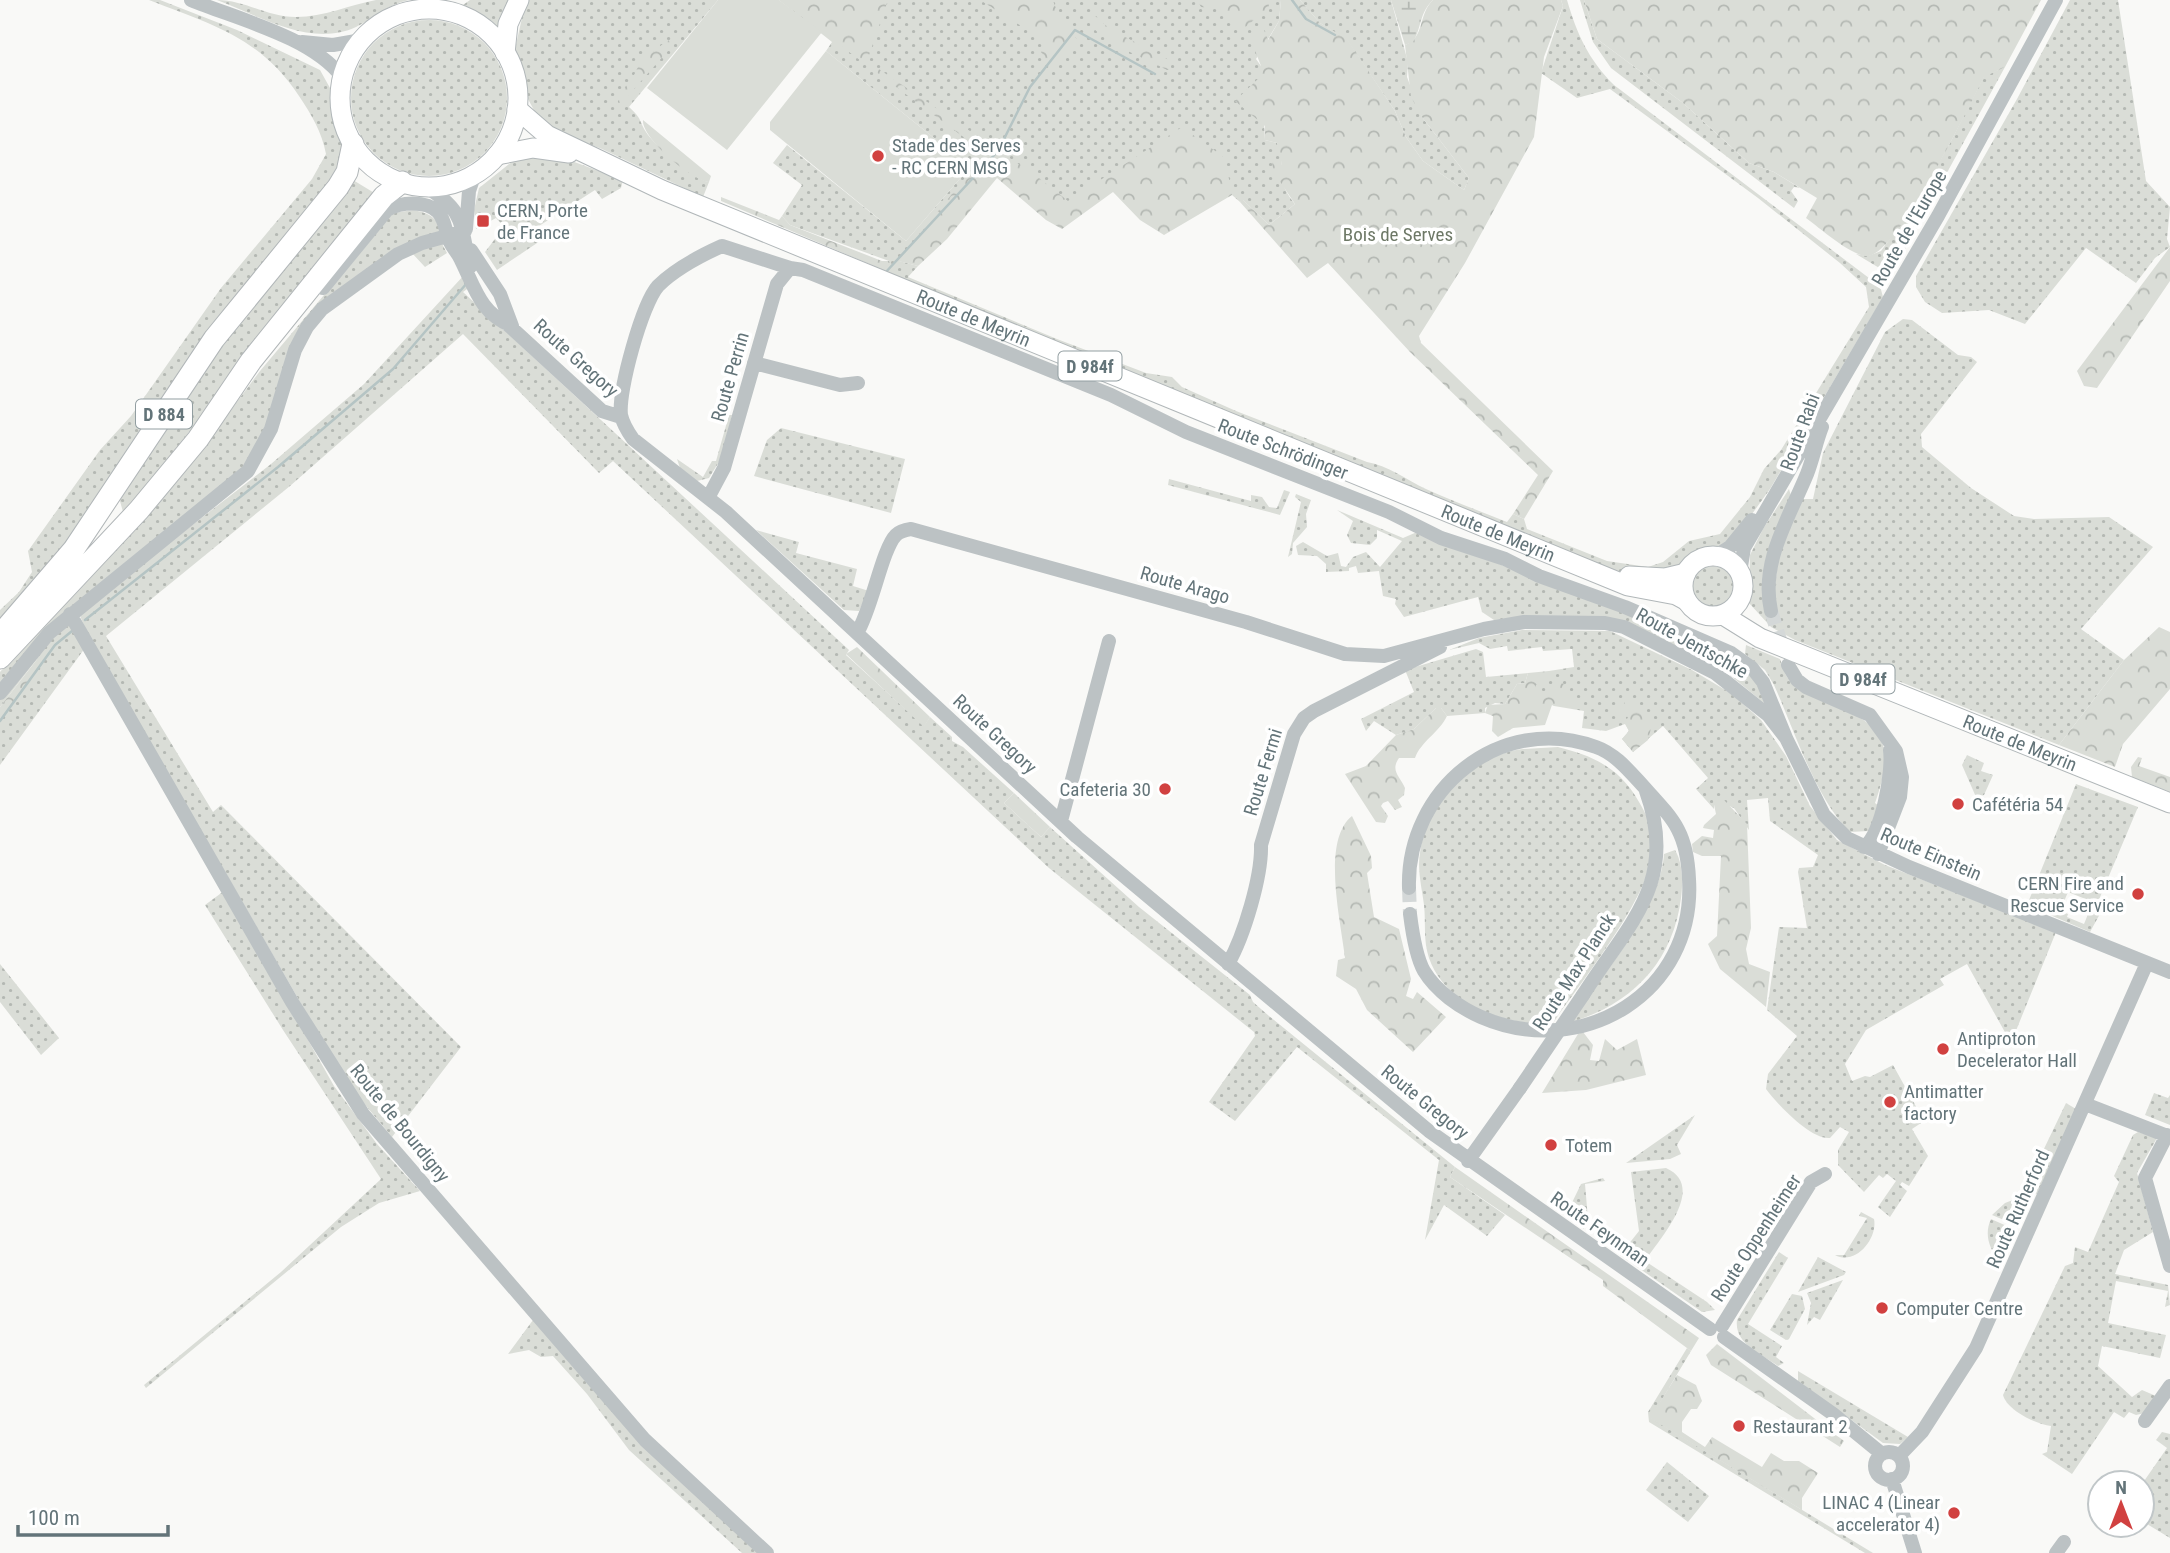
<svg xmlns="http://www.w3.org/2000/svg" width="2170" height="1553" font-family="'Roboto Condensed',sans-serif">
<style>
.grass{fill:url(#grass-dots);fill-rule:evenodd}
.forest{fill:url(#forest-crowns)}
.wetland{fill:url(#wetland-marsh)}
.garden{fill:#daddd7}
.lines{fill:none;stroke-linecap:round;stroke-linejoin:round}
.stream{stroke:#b5c4c4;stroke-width:2.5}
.minor-tunnel{stroke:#d4d8d8;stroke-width:14;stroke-dasharray:14 7;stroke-linecap:butt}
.major-casing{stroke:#b1b7b9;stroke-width:21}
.highway-casing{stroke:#b1b6b8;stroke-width:23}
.minor{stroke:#bcc2c4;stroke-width:14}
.major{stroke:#fff;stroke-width:19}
.highway{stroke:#fff;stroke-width:21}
.minor-bridge{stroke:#bcc2c4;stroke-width:14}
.poi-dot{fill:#d14140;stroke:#fff;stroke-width:2.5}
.labels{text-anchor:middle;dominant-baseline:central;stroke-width:7;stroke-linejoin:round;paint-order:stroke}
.shield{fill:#fff;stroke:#929ea1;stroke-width:2}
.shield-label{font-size:18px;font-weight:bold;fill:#637479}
.poi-label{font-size:19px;fill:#637479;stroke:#fff;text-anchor:start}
.street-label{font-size:19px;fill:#637479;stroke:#fff}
.park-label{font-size:19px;fill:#6d7866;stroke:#fff}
</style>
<defs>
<pattern id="grass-dots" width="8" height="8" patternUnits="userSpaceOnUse" patternTransform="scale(1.75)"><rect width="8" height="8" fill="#daddd7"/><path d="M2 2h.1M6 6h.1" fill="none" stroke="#b4b8b3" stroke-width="1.8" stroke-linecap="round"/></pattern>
<pattern id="forest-crowns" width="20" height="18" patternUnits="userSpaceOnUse" patternTransform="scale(1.75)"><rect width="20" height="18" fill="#daddd7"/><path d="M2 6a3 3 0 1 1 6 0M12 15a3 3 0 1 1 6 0" fill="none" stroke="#b4b8b3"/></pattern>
<pattern id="wetland-marsh" width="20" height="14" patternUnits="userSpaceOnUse" patternTransform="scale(1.75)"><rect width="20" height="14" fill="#daddd7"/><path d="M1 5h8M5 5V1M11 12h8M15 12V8" fill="none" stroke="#b4b8b3"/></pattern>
</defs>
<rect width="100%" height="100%" fill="#f9f9f7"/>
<path class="grass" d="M149,0H160L237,30L320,70L330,88L334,120L346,161L69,544L0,623V610L19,592L32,572L28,551L100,450L131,416L221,288L312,179L326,154C322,132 311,114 299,96C259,36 212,25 149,0Z
M217,0C245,0 267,17 296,17C324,17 349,5 376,0C386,0 398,0 409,0C388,4 374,18 356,27C311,48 260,16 217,0Z
M470,0H514L502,32L492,21L463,5Z
M526,0H718L629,107C643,120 638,119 646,132C654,145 694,180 709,182L703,197L602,149L560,133L536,114L528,99L515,49Z
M779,0H1281L1279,21L1256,59L1261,66L1265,140L1277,143C1289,172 1272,176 1295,204L1269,225L1243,200L1240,202L1232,195L1180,138L1066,210L993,158L899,261L918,266L908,277L1057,339L1146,373L1172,377L1182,387L1236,411L1367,462C1387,465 1407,480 1426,489C1452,501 1480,511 1507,522L1513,514L1524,519L1527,529L1607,561L1648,567L1663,562L1689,541L1720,534L1750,497L1764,469L1781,450L1869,307L1866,287L1840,263L1758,198L1610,89L1577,98L1541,73L1563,6L1561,0H1567C1577,34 1588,59 1614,85L1865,275L1880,286L1883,297L1770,489L1752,514L1721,548L1698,551L1677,569L1622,572L1608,568L885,275L888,272L889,261L790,225L782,216L802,185L773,163L787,145L906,241L970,167L826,51L832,42Z
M1300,0H1391L1408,62L1407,77L1422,117L1469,178L1464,190L1423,161L1406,137L1395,111L1347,40L1320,23Z
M1580,0H1584L1597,39L1683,103L1749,163L1774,172L1800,188L1794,187L1791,191L1798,201L1794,208L1611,68L1593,42Z
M2070,0H2118L2146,181L2170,207L2167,239L2170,247L2155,258L2136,283L2086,248L2025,324L1989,310L1942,313L1925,302L1916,287V276L2017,99Z
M351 98a78 78 0 1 1 156 0a78 78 0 1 1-156 0Z
M2005,67L1899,260L1886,272L1856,254L1868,256L1881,251L1913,207L1949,145L1984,76Z
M523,153L569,160L623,180L621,188L602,199L595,190L539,226L546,237L497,270L485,252L504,227L496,218L476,229L474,210L479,188Z
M353,180L376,194L124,515L119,498L231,333Z
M413,210C429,213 438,217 441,234L321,305L248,466L88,595L0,687V672L219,426L260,371L393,213Z
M441,242L447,253L425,267L411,252Z
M465,274L470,287L463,292L849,650L846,655L924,726L930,717L952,737V741L963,747L1014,793L1004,803L1041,837L1050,827L1139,907L1250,995L1253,1002L1269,1016L1455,1167L1450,1177L1505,1215L1487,1236L1444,1205L1425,1240L1439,1160L1297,1047L1235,1121L1209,1102L1255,1036L1254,1032L1049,868L613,461L599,473L463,334L290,486L106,636L213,812L221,805L461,1047L392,1137L362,1101L307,1014L87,633L79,613L271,464L364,384Z
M1903,319L1912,320L1958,355L1971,357L1977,362L1921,434L1922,447L1971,488L2014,516L2034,519L2109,517L2153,547L2081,629L2124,660L2059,745L1795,640L1771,627L1749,603L1750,555L1763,529L1789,489L1791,496L1768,554L1774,594L1779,553L1802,499H1813L1823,453L1885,332Z
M729,415H732L722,457L709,478L697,481L680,468L677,459L703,477L712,461H716Z
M781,428L905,459L891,513L754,476L767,440Z
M1169,479L1251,501V495L1262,497L1269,507L1277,508L1284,490L1290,492L1280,515L1168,485Z
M1296,494L1311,500L1306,514L1307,527L1293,543L1292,554L1288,557L1301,502L1295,497Z
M1337,510L1403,538L1417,532L1673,632C1709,662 1749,651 1769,707L1726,672L1687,651L1560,616L1494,620L1482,612L1478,597L1404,617L1395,604L1396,599L1383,596L1379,571L1358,573L1356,566L1349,568V571L1326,572V564L1317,556L1298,555L1296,546L1303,542L1327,556L1338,553L1341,566L1346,567L1353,557L1366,552L1380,567L1402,541L1377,530V538L1370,545L1351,543L1347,535L1353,521Z
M756,530L799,542L796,553L857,569L853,586L869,591L859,611L844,610Z
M1692 587a21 21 0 1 1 42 0a21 21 0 1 1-42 0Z
M68,623L85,648L0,765V721L42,662L37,659L0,707V698L46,641Z
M1522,630L1610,631L1692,670L1732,694L1761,720L1786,756L1810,806L1837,840L1885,865L2056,932L2011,1043L1967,964L1940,979L1944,985L1866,1030L1845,1064L1852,1081L1865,1076L1870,1077L1893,1065L1924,1121L1912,1129L1928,1156L1909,1186L1902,1182L1900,1185L1907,1191L1890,1217L1878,1207L1896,1181L1887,1174L1883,1178L1879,1175L1864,1192L1838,1165V1150L1849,1132L1840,1127L1830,1138C1811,1140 1777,1104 1766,1089L1768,1074L1797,1036L1767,1010L1779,927L1807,928L1798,872L1799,868L1813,867L1818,855L1770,821L1768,798L1747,800L1749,830L1734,808L1714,800V809L1696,789L1708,778L1663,726L1633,752L1622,739L1629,731L1625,724L1606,731L1582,728L1584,711L1554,706L1531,695L1533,684L1549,671L1574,667L1572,649L1543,651L1542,647L1508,651L1507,646L1490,649L1479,643L1449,650L1479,638Z
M1746,645L1780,659C1783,667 1785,677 1792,683C1799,690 1812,694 1821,698C1879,724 1899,736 1875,803L1879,806L1869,831L1850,832C1815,798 1794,729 1774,685L1765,670L1745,654Z
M1476,649L1483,652L1486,677L1528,673L1525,683L1517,684L1505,704L1495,703L1485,708V713L1447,716L1441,708H1436L1414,729L1396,735L1374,721L1366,731L1361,719L1414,692L1405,670Z
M1558,747C1594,756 1620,768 1639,802C1646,814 1653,827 1654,841C1657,890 1579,984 1551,1026C1503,1022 1447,1008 1429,958C1423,940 1426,923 1424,905C1422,888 1417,870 1420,853C1426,806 1470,759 1516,750C1530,748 1544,748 1558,747Z
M1967,755L1984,763L1981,771L1993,775L1984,795L1976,797L1962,765Z
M2076,784L2138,807L2095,909L2101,912L2090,932L2027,905ZM2068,892L2093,902L2084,924L2067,917L2068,914L2060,911Z
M1675,850C1683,863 1683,884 1681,898C1673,963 1630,1006 1568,1023C1600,981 1661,907 1664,854Z
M224,891L334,1086L377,1144L420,1191L379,1203L341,1227L146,1388L144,1385L281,1272L381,1179L283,1030L205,905Z
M0,964L59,1038L41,1055L0,1002Z
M2154,1093L2168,1098L2170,1095V1125L2145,1115Z
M2066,1103L2076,1109L2037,1194L2031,1192L2034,1183L2028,1182Z
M1695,1115L1677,1145L1681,1154L1670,1159L1626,1163Z
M2138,1132L2157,1138L2137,1173L2153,1232L2124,1250L2115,1274L2168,1285L2170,1305L2165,1307L2168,1291L2116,1281L2108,1323L2166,1335L2160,1358L2102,1346L2098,1366L2132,1397L2142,1390L2156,1396L2145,1413L2136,1415L2129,1412L2124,1418L2114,1412L2072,1474L2042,1454L2047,1452L2051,1426C2035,1424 2007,1410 2003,1395L2065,1266L2073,1263L2075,1247L2088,1252L2119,1182L2114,1176L2133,1135Z
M1666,1168C1708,1187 1659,1239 1645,1261L1707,1302L1715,1310L1702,1312L1620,1255L1639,1231L1631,1172Z
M1603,1178L1605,1181L1585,1184L1588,1219H1583L1584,1229L1566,1215L1581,1184Z
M2018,1198H2027L1999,1260C1989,1249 1984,1234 1991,1219L2009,1227L2011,1223L1992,1215L2005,1203Z
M1861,1212L1874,1219C1878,1239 1855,1266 1835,1255H1844L1867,1218L1859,1216Z
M1779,1252L1788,1258L1748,1324L1782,1346L1776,1357L1784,1363L1778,1366C1761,1354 1734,1344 1737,1320Z
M1818,1257L1846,1272L1844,1275L1798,1292Z
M1843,1280L1820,1320L1814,1317L1807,1325L1811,1303L1807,1293Z
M1792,1294L1802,1296L1805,1309L1789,1339L1786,1340L1770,1330Z
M533,1320L654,1457L760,1553H742L629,1450L587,1394L553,1356L541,1357L529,1350L508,1354Z
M1687,1348L1691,1351L1651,1418L1873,1553H1865L1649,1422L1648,1412Z
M1798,1371L1908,1437L1900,1444L1883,1443L1798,1381Z
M2162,1432L2170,1434V1538L2142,1521V1484L2167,1448L2156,1440Z
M1667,1462L1709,1496L1688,1522L1646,1490Z"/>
<path class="forest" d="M779,0H888L867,61L1039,178L1068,201L1182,127L1225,158L1232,195L1164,235L1140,220L1113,192L1062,229L1046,220L997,178L947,239L918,266L898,261L985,153Z
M980,0H1053C1057,17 1079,36 1079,46L1064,52L1053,64L1048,63L1041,52L1045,41Z
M1197,0H1268L1269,7L1241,31L1222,9L1201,7Z
M1281,0H1300L1320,23L1347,39L1395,111L1406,137L1423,161L1464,190L1469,178L1422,117L1411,97L1405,45C1425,38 1418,14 1433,0H1561L1563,6L1544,57L1534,137L1465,263L1419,336L1421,343L1553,471L1524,519L1513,514L1538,475L1410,352L1328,263L1307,278L1240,202L1242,199L1269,225L1295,204L1273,171L1272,161L1282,165L1277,143L1265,140V126L1235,101L1260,77L1261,66L1249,35L1258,28L1264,30L1268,40L1279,21Z
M1584,0H2041L2005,67L1984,77C1968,108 1900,250 1869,256C1853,258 1820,228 1806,218L1817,198L1774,172L1749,163L1683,103L1597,39Z
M1093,14L1110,29L1171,61V69L1167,70C1149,60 1097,40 1089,22Z
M668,40L673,45L620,105L618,94L631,81L641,61Z
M643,120L711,176L709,182C690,180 641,137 643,120Z
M721,197L779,220L782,216L790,225L882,261H889L892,267L888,272L721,201Z
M2170,247V281L2097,388L2084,386L2077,371Z
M2159,627L2170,632V689L2123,744L2115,767L2059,745L2124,660Z
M857,647L930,717L924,727L846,654Z
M38,658L42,662L0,721V707Z
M1549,671L1548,682L1536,685L1534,690L1541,689L1543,697L1553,692L1559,682L1568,686L1570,695L1575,698L1576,708L1552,705L1545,725L1513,728L1498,737L1492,731L1493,716L1485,713L1488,705L1505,704L1517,684L1525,683L1528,673Z
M1626,700L1654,717L1648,740L1633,752L1622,739L1629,731L1625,723L1628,717L1615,715L1614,705L1622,707Z
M1436,708H1441L1447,716C1439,733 1421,741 1415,758H1399C1390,771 1400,776 1405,788L1404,795L1398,800L1402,807L1395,810L1388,801L1383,803L1381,806L1388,816L1385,823L1376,822L1345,774L1366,766L1396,735L1414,729Z
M2138,757L2142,758L2139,766L2170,777V792L2132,777L2131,767Z
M1014,793L1050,827L1041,837L1004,803Z
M1723,799L1747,824L1751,928L1746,949L1749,964L1770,972L1766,1007L1720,969L1708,944L1717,936L1721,856H1702L1693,852L1692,844L1702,836L1713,838L1714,830L1703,828L1704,825L1716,814L1713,800Z
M1352,816L1371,856L1372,868L1367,873L1374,917L1399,929L1411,979L1406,996L1413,999L1417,992L1446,1017L1413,1052L1367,1010L1356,989L1336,976L1338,960L1345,958C1341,921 1321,841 1352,816Z
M1583,1032L1593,1045L1590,1060L1599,1061L1605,1039L1617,1050L1637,1039L1646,1075L1586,1090L1542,1093L1578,1034Z
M1455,1167L1699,1338L1691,1351L1603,1286V1280L1450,1177Z
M1717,1344L1844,1441L1840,1447L1711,1365L1706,1355Z
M1677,1375L1696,1385L1702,1401L1697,1409H1691L1682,1422V1432L1705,1447L1712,1437L1762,1467L1771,1453L1784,1461H1799L1818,1473L1802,1498V1510L1650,1418Z"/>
<path class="wetland" d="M1391,0H1433C1419,13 1422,27 1413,42L1405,45Z"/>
<path class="garden" d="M718,0H779L822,32L727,150L647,88Z
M826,51L970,167L906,241L770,130V122Z"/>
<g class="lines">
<path class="stream" d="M1292,0L1306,19L1335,35
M885,273L998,151L1030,87L1075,30L1155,74
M85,620L278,467L393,369L467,283
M0,721L55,645L72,631"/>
<path class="minor-tunnel" d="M1771,611L1784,653
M1409,888L1410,914"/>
<defs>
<g id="major">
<circle cx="429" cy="98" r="89"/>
<path d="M505,53L508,24L519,0"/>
<path id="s1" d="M517,109L547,135L662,190L1628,586L1676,595L1687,601"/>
<path d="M497,155L533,148L569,153"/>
<circle cx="1713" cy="586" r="30"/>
<path d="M1629,576L1665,578L1686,573"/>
<path id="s2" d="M1723,615L1760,638L2170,803"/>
</g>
<path id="highway" d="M0,635L74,549L214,339L338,187L347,172L353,144
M0,658L139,510L198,439L251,361L384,196L402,182"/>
</defs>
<use href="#major" class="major-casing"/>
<use href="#highway" class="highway-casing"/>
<path class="minor" d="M191,0C237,19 312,37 342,77
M302,42L333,45L362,40
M424,186C466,210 460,225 470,267
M466,229L469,191L475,173
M471,250L500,294L512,326
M323,288L387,210C400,202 426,200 438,212C446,221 445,232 450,242C453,249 458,253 461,260C475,288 480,313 512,326
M505,322L602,411L621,417
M754,363L840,385L858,383
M708,498L724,468L777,284L790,268
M1716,556L1730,547L1752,520
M1740,573L1744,548L1938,216L2056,0
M1771,611C1760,562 1789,518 1807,474C1813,459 1816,442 1822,427
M70,614L292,1002L363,1114L645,1440L767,1553
M857,633C872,609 882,549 896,535C900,531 905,530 911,529L1246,622L1345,654L1384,656L1484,629L1524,622L1605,623L1624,627L1715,673L1768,715L1786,738L1824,815L1847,838L1909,867L2170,972
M1788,665L1797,680L1806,687L1870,715L1896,751L1902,777L1900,797L1878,854
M0,693L49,633L248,471L271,429L295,350L307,327L322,309L398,254L422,243L465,231
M1061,821L1109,641
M1864,847C1882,835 1893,771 1890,750
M1409,888C1406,790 1500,712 1596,747C1616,754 1630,772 1644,787C1674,820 1687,832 1689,879C1696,993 1582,1061 1481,1017C1460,1008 1436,991 1424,971C1416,957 1412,930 1410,914
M1228,964C1244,936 1262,876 1261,845L1294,734L1304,718L1314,711L1440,647
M1583,995C1629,923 1679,882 1646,791
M2085,1104L2170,1137
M2167,1135L2145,1178L2170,1266
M1468,1161L1520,1088
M1722,1326L1811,1182L1825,1174
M1710,1329L1429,1131L1077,837L726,512L633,439C628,432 623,424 621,415C618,391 642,304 658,286C674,270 702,255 722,246L790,268L803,270L1111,395L1186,432L1389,512L1441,538L1505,559L1539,576L1625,607L1731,653L1752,668L1763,682L1786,738
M1724,1337L1833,1414L1882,1454
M2145,1421L2170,1386
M1875 1466a14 14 0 1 1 28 0a14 14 0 1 1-28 0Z
M1899,1456L1922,1432L1976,1348L2147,963
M1892,1479L1915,1553
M2056,1553L2064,1542"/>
<use href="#major" class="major"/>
<use href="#highway" class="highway"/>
<path class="minor-bridge" d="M1520,1088L1583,995"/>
</g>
<g class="poi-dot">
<circle cx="878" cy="156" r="7"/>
<rect x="476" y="214" width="14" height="14" rx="3.5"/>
<circle cx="1165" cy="789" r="7"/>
<circle cx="1958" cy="804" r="7"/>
<circle cx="2138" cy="894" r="7"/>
<circle cx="1943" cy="1049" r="7"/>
<circle cx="1890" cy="1102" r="7"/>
<circle cx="1551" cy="1145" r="7"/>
<circle cx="1882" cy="1308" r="7"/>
<circle cx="1739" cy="1426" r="7"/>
<circle cx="1954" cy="1513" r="7"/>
</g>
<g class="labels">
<g class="shield">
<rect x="1058.5" y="351.5" width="63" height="29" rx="5"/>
<rect x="136" y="399.5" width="56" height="29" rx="5"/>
<rect x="1831.5" y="664.5" width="63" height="29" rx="5"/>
</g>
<g class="shield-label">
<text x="1090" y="366">D 984f</text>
<text x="164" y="414">D 884</text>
<text x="1863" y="679">D 984f</text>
</g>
<g class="poi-label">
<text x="892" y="145">Stade des Serves<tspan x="892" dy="22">- RC CERN MSG</tspan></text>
<text x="497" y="210">CERN, Porte<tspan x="497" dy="22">de France</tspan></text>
<text x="1151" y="789" text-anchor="end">Cafeteria 30</text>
<text x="1972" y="804">Cafétéria 54</text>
<text x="2124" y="883" text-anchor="end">CERN Fire and<tspan x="2124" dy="22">Rescue Service</tspan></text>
<text x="1957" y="1038">Antiproton<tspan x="1957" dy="22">Decelerator Hall</tspan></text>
<text x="1904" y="1091">Antimatter<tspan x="1904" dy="22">factory</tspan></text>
<text x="1565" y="1145">Totem</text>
<text x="1896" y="1308">Computer Centre</text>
<text x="1753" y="1426">Restaurant 2</text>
<text x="1940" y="1502" text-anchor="end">LINAC 4 (Linear<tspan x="1940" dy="22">accelerator 4)</tspan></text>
</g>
<g class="street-label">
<text transform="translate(1909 228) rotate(-60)">Route de l'Europe</text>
<text stroke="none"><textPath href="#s1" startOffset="504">Route de Meyrin</textPath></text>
<text transform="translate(576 358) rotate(42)">Route Gregory</text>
<text transform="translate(730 377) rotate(-74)">Route Perrin</text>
<text transform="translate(1800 432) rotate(-70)">Route Rabi</text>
<text transform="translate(1283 449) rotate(21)">Route Schrödinger</text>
<text stroke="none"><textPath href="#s1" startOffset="1071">Route de Meyrin</textPath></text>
<text transform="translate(1185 585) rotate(16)">Route Arago</text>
<text transform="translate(1692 643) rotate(29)">Route Jentschke</text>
<text transform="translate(995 734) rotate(43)">Route Gregory</text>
<text stroke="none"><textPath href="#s2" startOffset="324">Route de Meyrin</textPath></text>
<text transform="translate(1263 772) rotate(-73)">Route Fermi</text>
<text transform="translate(1931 854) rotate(23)">Route Einstein</text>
<text transform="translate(1574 972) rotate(-57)">Route Max Planck</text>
<text transform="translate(1425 1102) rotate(39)">Route Gregory</text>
<text transform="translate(400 1123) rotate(51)">Route de Bourdigny</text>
<text transform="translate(2018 1209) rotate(-66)">Route Rutherford</text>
<text transform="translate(1600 1229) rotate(35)">Route Feynman</text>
<text transform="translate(1756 1238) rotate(-57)">Route Oppenheimer</text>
</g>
<g class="park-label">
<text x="1398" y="234">Bois de Serves</text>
</g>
</g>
<g transform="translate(2121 1504)"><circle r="33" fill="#ffffff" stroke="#c1c7c9" stroke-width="2"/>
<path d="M0-5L12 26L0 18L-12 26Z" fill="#d14140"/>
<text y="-10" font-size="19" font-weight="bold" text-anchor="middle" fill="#637479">N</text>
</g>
<path d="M18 1525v10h150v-10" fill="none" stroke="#637479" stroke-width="3.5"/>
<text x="28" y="1525" font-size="21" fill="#637479" stroke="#ffffff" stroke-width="5" paint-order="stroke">100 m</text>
</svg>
